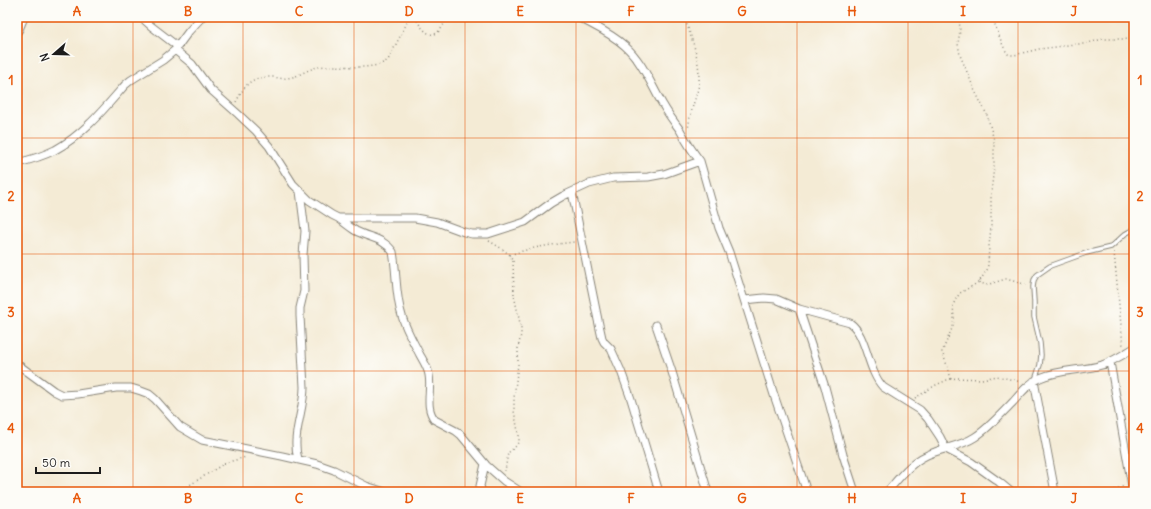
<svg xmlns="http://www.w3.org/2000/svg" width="1151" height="509" font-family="Delius,sans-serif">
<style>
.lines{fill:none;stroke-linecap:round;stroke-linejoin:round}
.lane-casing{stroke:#888478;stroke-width:5.5}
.street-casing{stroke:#888478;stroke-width:9}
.secondary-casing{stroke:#888478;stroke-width:13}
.path{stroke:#888478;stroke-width:1.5;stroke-dasharray:1 3;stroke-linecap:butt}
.lane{stroke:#fff;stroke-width:3.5}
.street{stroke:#fff;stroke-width:7}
.secondary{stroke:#fff;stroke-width:11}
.grid{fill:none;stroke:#e8590c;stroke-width:1;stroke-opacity:0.55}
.neatline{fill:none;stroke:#e8590c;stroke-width:1.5}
.grid-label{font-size:13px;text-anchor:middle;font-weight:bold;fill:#e8590c}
</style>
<rect width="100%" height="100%" fill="#fdfcf7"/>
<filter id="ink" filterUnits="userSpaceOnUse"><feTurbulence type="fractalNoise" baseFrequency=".025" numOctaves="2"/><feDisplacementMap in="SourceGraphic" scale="8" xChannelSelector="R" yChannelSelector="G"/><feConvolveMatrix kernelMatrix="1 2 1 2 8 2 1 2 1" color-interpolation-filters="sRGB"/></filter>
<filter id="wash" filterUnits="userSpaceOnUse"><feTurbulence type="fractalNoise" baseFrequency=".012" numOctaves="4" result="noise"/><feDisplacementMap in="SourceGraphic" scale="16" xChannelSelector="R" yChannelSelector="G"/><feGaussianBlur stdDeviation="0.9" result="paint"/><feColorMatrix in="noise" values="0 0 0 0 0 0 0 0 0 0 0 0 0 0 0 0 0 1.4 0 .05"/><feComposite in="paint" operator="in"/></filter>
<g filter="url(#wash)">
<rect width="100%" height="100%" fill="#f4ebd5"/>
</g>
<g filter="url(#ink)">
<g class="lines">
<defs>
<path id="lane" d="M1035,380L1040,365L1041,355L1040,343L1034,317V302L1033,287L1034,280L1037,275L1050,266L1086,253L1111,247L1125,234L1134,229
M17,485L18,492"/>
<path id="street" d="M141,17L151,26L177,46
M578,17C594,26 611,33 625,46C643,62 651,85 663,105C668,114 674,122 680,130C686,141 692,151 700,161L719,228L729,252L774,395L807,492
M175,50L192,64L211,90L238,114L256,131L269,146L293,184L309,200L332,215L338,218H415L437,222L464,232L472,234H488L525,222L551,203L563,196L589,184L613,178L648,177L664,174L700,161
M17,163C30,160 43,156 55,150C83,135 104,109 125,85L131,80L163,60L175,50L189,31L202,17
M572,192L598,320L602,338L604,342L611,349L621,371L631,399L659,492
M338,218C344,222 349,227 356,231C369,238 384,238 393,252C397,273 395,295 402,316C406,330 414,343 420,355C424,362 428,368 429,375C432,390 424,407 435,420L456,431L461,435L486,465L504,481L521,492
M745,300L764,298L776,299L799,309L850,323C867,335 867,370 883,387L920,410L928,419L940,437L946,449L971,462L999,482L1011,492
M799,309L825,387L843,455L855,492
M656,325L672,372L708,492
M1110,362L1133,492
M17,364L54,391L62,395L78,394L116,388H131L141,391L149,394L155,399L180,427L202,440L282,456L317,464L334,470L366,486L385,492
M1034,381L1055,492
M298,459C291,436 304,411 304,387L300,316V308L304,291L303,255L305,231L300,191
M482,492L480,486L485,464
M887,492C902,474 913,459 935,452C949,447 963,445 975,437C989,428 1001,414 1013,402C1021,393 1029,383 1040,378C1060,369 1082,371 1102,365C1114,361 1124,354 1134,348"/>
<path id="secondary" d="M17,29L22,17"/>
</defs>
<use href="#lane" class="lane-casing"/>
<use href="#street" class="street-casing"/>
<use href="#secondary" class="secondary-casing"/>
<path class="path" d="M415,17C426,37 437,43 447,17
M684,17C691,36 699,57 699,77C700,90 693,101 691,114C689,119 689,124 688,129
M992,17C996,26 1002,47 1008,54C1010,55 1012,55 1014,55L1039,49L1056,47L1074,44H1084L1103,39H1125L1131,40L1134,43
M236,102C247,82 250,77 274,77C278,78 282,79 286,78C297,78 307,69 318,67C340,63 370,73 388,60L410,17
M489,241L501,248L510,255L513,261L514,295L521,328V335L518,348V364L514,398V411L519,436V441L516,446L508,453L505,471
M1114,252L1123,346
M510,255C532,247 551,245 574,242
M979,282L986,285L1006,279L1027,285
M951,379L948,368L942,352L953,326L954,318L953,305L956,299L960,293L979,282L987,270L988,265L989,246L991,227V194L994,166V140L987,115L974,89L960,55L958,44L960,30L959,17
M915,398L936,385L947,380L956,378L982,379L997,376L1021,382
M176,492L185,488L225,463L246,457
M1111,492L1123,486"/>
<use href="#lane" class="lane"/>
<use href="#street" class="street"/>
<use href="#secondary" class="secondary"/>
</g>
</g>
<path class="grid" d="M133,17V492M243,17V492M354,17V492M465,17V492M576,17V492M686,17V492M797,17V492M908,17V492M1018,17V492M17,138H1134M17,254H1134M17,371H1134"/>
<rect width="1151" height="509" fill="none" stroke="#fdfcf7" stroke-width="44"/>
<g transform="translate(54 54) rotate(250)" stroke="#fdfcf7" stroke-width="3" paint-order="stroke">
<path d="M0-3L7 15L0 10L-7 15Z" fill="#1c1c1c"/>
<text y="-6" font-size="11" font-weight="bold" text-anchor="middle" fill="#1c1c1c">N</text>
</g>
<path d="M36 467v6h64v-6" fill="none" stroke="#1c1c1c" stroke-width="2"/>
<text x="42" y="467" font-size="12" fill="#1c1c1c" stroke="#fdfcf7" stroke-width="3" paint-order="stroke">50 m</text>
<rect x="22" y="22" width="1107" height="465" class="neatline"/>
<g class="grid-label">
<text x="77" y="16">A</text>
<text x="188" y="16">B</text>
<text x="299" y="16">C</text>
<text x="409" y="16">D</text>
<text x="520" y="16">E</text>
<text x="631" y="16">F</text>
<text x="742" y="16">G</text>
<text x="852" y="16">H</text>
<text x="963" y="16">I</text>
<text x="1074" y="16">J</text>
<text x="11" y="85">1</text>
<text x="1140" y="85">1</text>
<text x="11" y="201">2</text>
<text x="1140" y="201">2</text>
<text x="11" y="317">3</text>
<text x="1140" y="317">3</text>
<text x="11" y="433">4</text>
<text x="1140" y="433">4</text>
<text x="77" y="503">A</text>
<text x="188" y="503">B</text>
<text x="299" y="503">C</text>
<text x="409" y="503">D</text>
<text x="520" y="503">E</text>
<text x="631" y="503">F</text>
<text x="742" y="503">G</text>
<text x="852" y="503">H</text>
<text x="963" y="503">I</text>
<text x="1074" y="503">J</text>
</g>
</svg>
